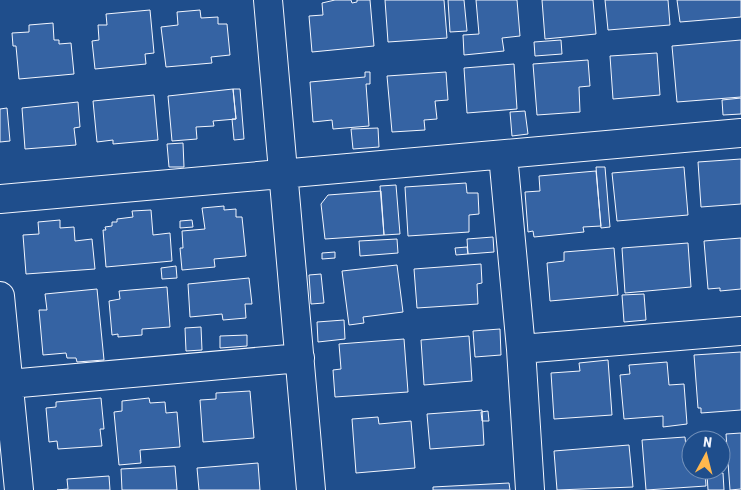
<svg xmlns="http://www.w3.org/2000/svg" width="741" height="490" font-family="'Roboto Condensed',sans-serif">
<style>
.building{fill:#3563a3;stroke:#f2f6ff}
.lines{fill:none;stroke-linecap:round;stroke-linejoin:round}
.minor-casing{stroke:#f2f6ff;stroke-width:30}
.minor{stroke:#1f4e8c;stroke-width:28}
</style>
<rect width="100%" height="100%" fill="#1f4e8c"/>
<path class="building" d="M335,0H351L352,3L357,2V0H370L374,46L312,52L309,16L323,15L322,3Z
M385,0H444L447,38L388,42Z
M448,0H464L467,31L450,32Z
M476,0H517L520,36L502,38L504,51L464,55L463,35L479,34Z
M542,0H593L596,34L545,39Z
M605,0H668L670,25L608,30Z
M677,0H741V17L680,22Z
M150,10L154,53L145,54L146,64L95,69L92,41L99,40L98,25H107L106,14Z
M200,10L201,18L218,17V24H227L230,55L211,57L212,63L166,67L161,27L178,25L177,12Z
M53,23L54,40H59V44L71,43L74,74L19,79L16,46H13L12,33L29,32V25Z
M561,40L562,54L535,56L534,42Z
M741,40V97L677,102L672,46Z
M657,53L660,95L613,99L610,56Z
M588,60L590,86L579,87L580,112L537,115L533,64Z
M514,64L517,109L467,113L464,68Z
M365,72H370V84H366L369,126L333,129L332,120L313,122L310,82L365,77Z
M446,72L448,100L435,101L437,119L424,120L425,130L392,132L387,76Z
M233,89H240L244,139L234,140L232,119H236Z
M233,89L236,119L213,121L214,126L196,127L197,139L172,141L168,96Z
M154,95L158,140L113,144V140L97,142L93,101Z
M741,98V114L723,115L722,100Z
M78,102L80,127L74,128L76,145L25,149L22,108Z
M7,108L10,141L0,142V109Z
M525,111L528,134L512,136L510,112Z
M378,128L379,147L353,149L351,129Z
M183,143L184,167H169L167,144Z
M741,159V204L701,207L698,162Z
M596,167H605L610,227L601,228Z
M684,167L688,215L617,221L612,173Z
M596,171L601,226L583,227L584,232L534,237L533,231L528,232L525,192L540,191L539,176Z
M466,183L467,193H478L479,214L469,215V232L408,236L405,187Z
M396,185L400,234L384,235L380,186Z
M381,191L384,235L325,239L321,204L328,195Z
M224,206V210L236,209V217H242L246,256L214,259L215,267L182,270L180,248H183L182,231L205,229L202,208Z
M151,210L153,235L170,233L172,261L106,267L103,230H106L105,227L112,226V222H117V219L133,217L132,211Z
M60,220V228L74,227L75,241L92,239L95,269L26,274L23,235L39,234L38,222Z
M192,220L193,227L180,228V221Z
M493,237L494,252L468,254L467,239Z
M741,238V289L720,291V288L708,289L704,241Z
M397,239L398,253L360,256L359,241Z
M688,243L691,287L625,293L622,248Z
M467,247L468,254L456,255L455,248Z
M614,248L618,295L550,301L547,263L564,261V252Z
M335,252V258L322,259V253Z
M481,264L482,283L477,284L478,304L417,308L414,269Z
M397,265L403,312L363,317L364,323L349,325L342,271Z
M176,266L177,278L162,279L161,268Z
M321,274L324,303L311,304L309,275Z
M249,278L252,304H245L246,318L223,320L222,314L190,317L188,284Z
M167,287L170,327L142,329V335L118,337V334L112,335L109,301L120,299L119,291Z
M97,289L104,360L77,362L76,358H67L66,353L43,355L39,310H47L45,294Z
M644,294L646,320L624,322L622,295Z
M344,320L345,339L318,342L317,322Z
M201,327L202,350L186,351L185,328Z
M500,329L501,355L475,357L473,331Z
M247,335V346L220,348V336Z
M469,336L472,381L424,385L421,340Z
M404,339L408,392L335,397L333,370L341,369L339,344Z
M741,352V410L701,413V408H698L694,355Z
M608,360L612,415L554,419L551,373L580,371L579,363Z
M667,362L669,385L684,384L687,424L663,427V416L624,419L620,375L630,374L629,365Z
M250,391L254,438L203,442L200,400L216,399V393Z
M101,398L104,429H100L102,446L58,449L57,441L49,442L46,408L56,407V402Z
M149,398L150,403L165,402L166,413L177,412L180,447L140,450L141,463L119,465L114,412L122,411V401Z
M482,410L484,445L430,449L427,414Z
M488,411L489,421H482L481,412Z
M378,417L379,424L411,421L415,468L356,473L352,419Z
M741,433V489L730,490L726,434Z
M685,437L686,447L691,446V470H705L706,486L646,490L642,440Z
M629,445L633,487L557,490L554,451Z
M258,463L260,490H199L197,468Z
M175,466L177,490H122L121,469Z
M723,473L724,490H708L707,474Z
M109,476L110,490H57L68,489L67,479Z
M509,483L510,490H433V487Z"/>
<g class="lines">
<defs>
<path id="minor" d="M268,0L311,490
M503,155L521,349L530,490
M0,199L741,133
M0,296L19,490
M521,349L741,331
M9,384L300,358"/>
</defs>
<use href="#minor" class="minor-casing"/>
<use href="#minor" class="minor"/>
</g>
<g transform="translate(706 455) rotate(7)"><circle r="24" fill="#1f4e8c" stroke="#7391ba"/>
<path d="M0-4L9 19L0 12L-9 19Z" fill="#ffb74d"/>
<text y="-8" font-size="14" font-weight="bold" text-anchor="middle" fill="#f2f6ff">N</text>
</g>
</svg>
